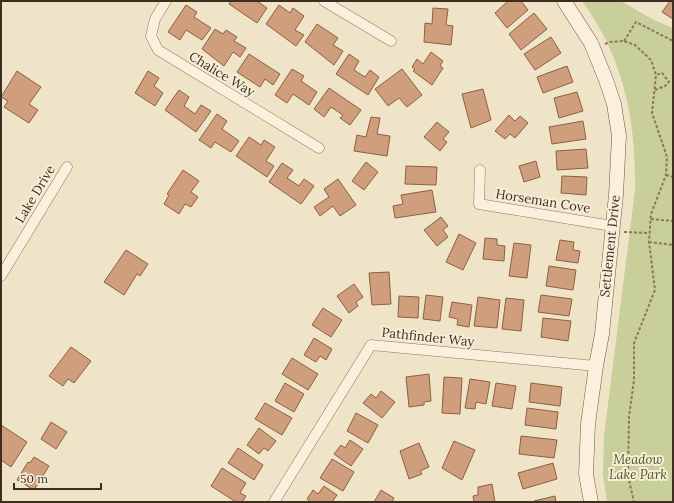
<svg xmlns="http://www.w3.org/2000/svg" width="674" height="503" font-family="Lora,serif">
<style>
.green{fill:#c9cf9b}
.building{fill:#cf9f7d;stroke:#8d5f41}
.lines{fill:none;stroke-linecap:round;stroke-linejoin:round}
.street-casing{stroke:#8d765c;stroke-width:11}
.secondary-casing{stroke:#6f573f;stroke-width:15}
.path{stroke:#8d765c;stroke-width:2;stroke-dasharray:3 2;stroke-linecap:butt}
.street{stroke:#faf1dc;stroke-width:10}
.secondary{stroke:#faf1dc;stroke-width:14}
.labels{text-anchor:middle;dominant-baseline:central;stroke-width:4;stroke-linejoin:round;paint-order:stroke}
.street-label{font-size:13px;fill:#3d2e20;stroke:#f7eed8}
.park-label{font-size:13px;font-style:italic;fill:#4d5a26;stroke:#f7eed8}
</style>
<rect width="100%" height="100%" fill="#f0e4c8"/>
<path class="green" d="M582,1H621L652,19L673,28V502H607L603,474L604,436L635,190C636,121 624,58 582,1Z"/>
<path class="building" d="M231,1H257L267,8L257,23L229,4Z
M508,1H521L528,10L507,28L495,13Z
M670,1H673V19L662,12Z
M186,5L197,12L194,17L211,28L202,40L186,30L180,40L168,32Z
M279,5L290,13L293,8L304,16L295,30L304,35L296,46L266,24Z
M433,8L448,9L446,25L453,26L451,45L424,42L425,23L432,24Z
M534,13L547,29L521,50L509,34Z
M317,24L338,38L333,45L343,51L334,65L305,42Z
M215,29L223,34L226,30L237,37L234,41L246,48L240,57L233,52L224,66L202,49Z
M551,37L561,53L535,70L524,54Z
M431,52L443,61L440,66L443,68L432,85L413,71L415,69L412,67L417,59L423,64Z
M249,54L280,74L273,85L265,79L260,87L237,72Z
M349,54L359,61L354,70L365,77L370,70L379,77L368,95L336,74Z
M567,66L573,82L543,93L537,77Z
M292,69L304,76L301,81L317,92L309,105L293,94L287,103L275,95Z
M402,69L422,95L407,107L399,98L388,106L375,89Z
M17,71L41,87L29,104L38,110L29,123L4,107L8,101L1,97Z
M148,71L159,78L154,86L163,93L155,106L135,93Z
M329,88L361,110L350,125L340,118L343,115L331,107L324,117L314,109Z
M483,89L491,120L471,128L462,94Z
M179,90L189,97L184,106L195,114L201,105L211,111L196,132L165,110Z
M577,92L583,111L559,118L554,98Z
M217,114L227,121L222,129L239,141L231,152L215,142L211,148L199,140Z
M509,115L515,121L520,116L528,123L515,138L510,134L505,139L495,131Z
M371,117L380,118L377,134L390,136L387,156L354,151L357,135L366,137Z
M583,121L586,139L552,144L549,127Z
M437,122L449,132L443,139L447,142L440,151L424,137Z
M249,137L261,145L264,140L275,147L266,161L274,166L267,177L236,156Z
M586,149L588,168L557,170L556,151Z
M536,161L540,177L524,182L519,166Z
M366,162L378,172L364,190L352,181Z
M282,163L293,170L287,178L299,186L304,179L314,186L301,204L269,182Z
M406,166L437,167L436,185L405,184Z
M183,170L199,181L191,192L198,197L191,207L185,204L179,214L164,204L169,195L167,194Z
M562,176L587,177L586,195L561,193Z
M338,179L356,205L340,216L333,206L320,216L314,207L329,197L324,189Z
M432,190L436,212L395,218L393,206L403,204L401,195Z
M441,217L448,226L443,230L448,237L437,246L424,230Z
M459,234L476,243L463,270L446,262Z
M485,238L497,239V245L505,246L504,261L483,259Z
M560,240L574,242L573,250L580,251L578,263L556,260Z
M514,243L531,245L527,278L509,276Z
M126,250L148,264L140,276L137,274L124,295L104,282Z
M549,266L576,270L573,290L546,286Z
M389,272L391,304L372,305L369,273Z
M354,284L363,297L356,302L358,306L349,313L337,296Z
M426,295L443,297L440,321L423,319Z
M541,295L572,299L569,316L538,312Z
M399,296L419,297L418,318L398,317Z
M478,297L500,300L497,328L474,326Z
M506,298L524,300L521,331L502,329Z
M452,302L472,305L469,327L457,325L458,319L449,317Z
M323,308L342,320L331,337L312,325Z
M543,318L571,321L568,341L541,337Z
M314,338L332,349L326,360L320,356L316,362L304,355Z
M71,347L91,361L74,383L68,379L63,386L49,376Z
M292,358L318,374L308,390L282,374Z
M429,374L431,401L424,402V405L409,407L406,377Z
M444,377L462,378L460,414L442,413Z
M470,379L490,382L486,404L476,402L475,409L465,408Z
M285,383L304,394L294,412L275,401Z
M496,383L516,386L512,409L492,406Z
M531,383L562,387L560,406L529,402Z
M381,391L395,402L382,418L363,403L371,394L376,398Z
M265,403L292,418L282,435L255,419Z
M527,408L558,412L556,429L525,425Z
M356,413L378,425L368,443L347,431Z
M51,422L67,432L56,449L41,439Z
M1,425L27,442L11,467L1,460Z
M259,428L276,441L268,451L264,448L259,454L247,445Z
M521,436L557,440L554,458L519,454Z
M350,440L363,449L351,466L334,454L341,445L345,448Z
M454,441L475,450L462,480L442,468Z
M419,443L429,467L420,471L422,474L409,479L400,451Z
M238,448L263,465L254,480L228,463Z
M34,457L49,466L34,490L17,480L28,462L30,463Z
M332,459L354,472L343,491L320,478Z
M553,463L557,479L523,489L518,473Z
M222,468L246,483L240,493L246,496L242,502H236L211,486Z
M492,484L495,502H474L473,496L478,495V487Z
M324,486L337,495L332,502H311L307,499L313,490L318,494Z
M381,490L394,498L392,502H374Z
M555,496L556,502H535L534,501Z"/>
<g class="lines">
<defs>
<path id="street" d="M166,1L155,19L151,36L158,50L319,148
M324,1L391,41
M480,170L479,204L612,226
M1,276L67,167
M274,502L371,345L596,366"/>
<path id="secondary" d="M564,1L591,43L606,80L614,104L619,136L616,195L602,334L596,366L588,424L586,474L591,502"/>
</defs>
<use href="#street" class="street-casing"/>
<use href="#secondary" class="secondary-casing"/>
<path class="path" d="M624,41L636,22L673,41
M605,44L610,42L624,41L635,45L651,60L656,75L652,113L667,157L666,175L651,214L649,242L655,290L634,343V380L629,417L628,476L634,502
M655,90L665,86L669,82L662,73L656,75
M666,175L673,177
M651,219L673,221
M624,232L649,233
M649,242L673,245"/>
<use href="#street" class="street"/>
<use href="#secondary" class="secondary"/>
</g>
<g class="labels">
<g class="street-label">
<text transform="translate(222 74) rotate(31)">Chalice Way</text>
<text transform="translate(35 194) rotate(-59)">Lake Drive</text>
<text transform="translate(543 201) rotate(9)">Horseman Cove</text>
<text transform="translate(610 246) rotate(-84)">Settlement Drive</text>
<text transform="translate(428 337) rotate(6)">Pathfinder Way</text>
</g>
<g class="park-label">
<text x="638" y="459">Meadow<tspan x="638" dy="15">Lake Park</tspan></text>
</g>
</g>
<rect width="674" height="503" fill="none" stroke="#3d2e20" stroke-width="4"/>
<path d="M14 483v6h87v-6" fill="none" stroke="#3d2e20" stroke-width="2"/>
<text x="20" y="483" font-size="12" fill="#3d2e20" stroke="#f7eed8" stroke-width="3" paint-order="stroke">50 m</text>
</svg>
